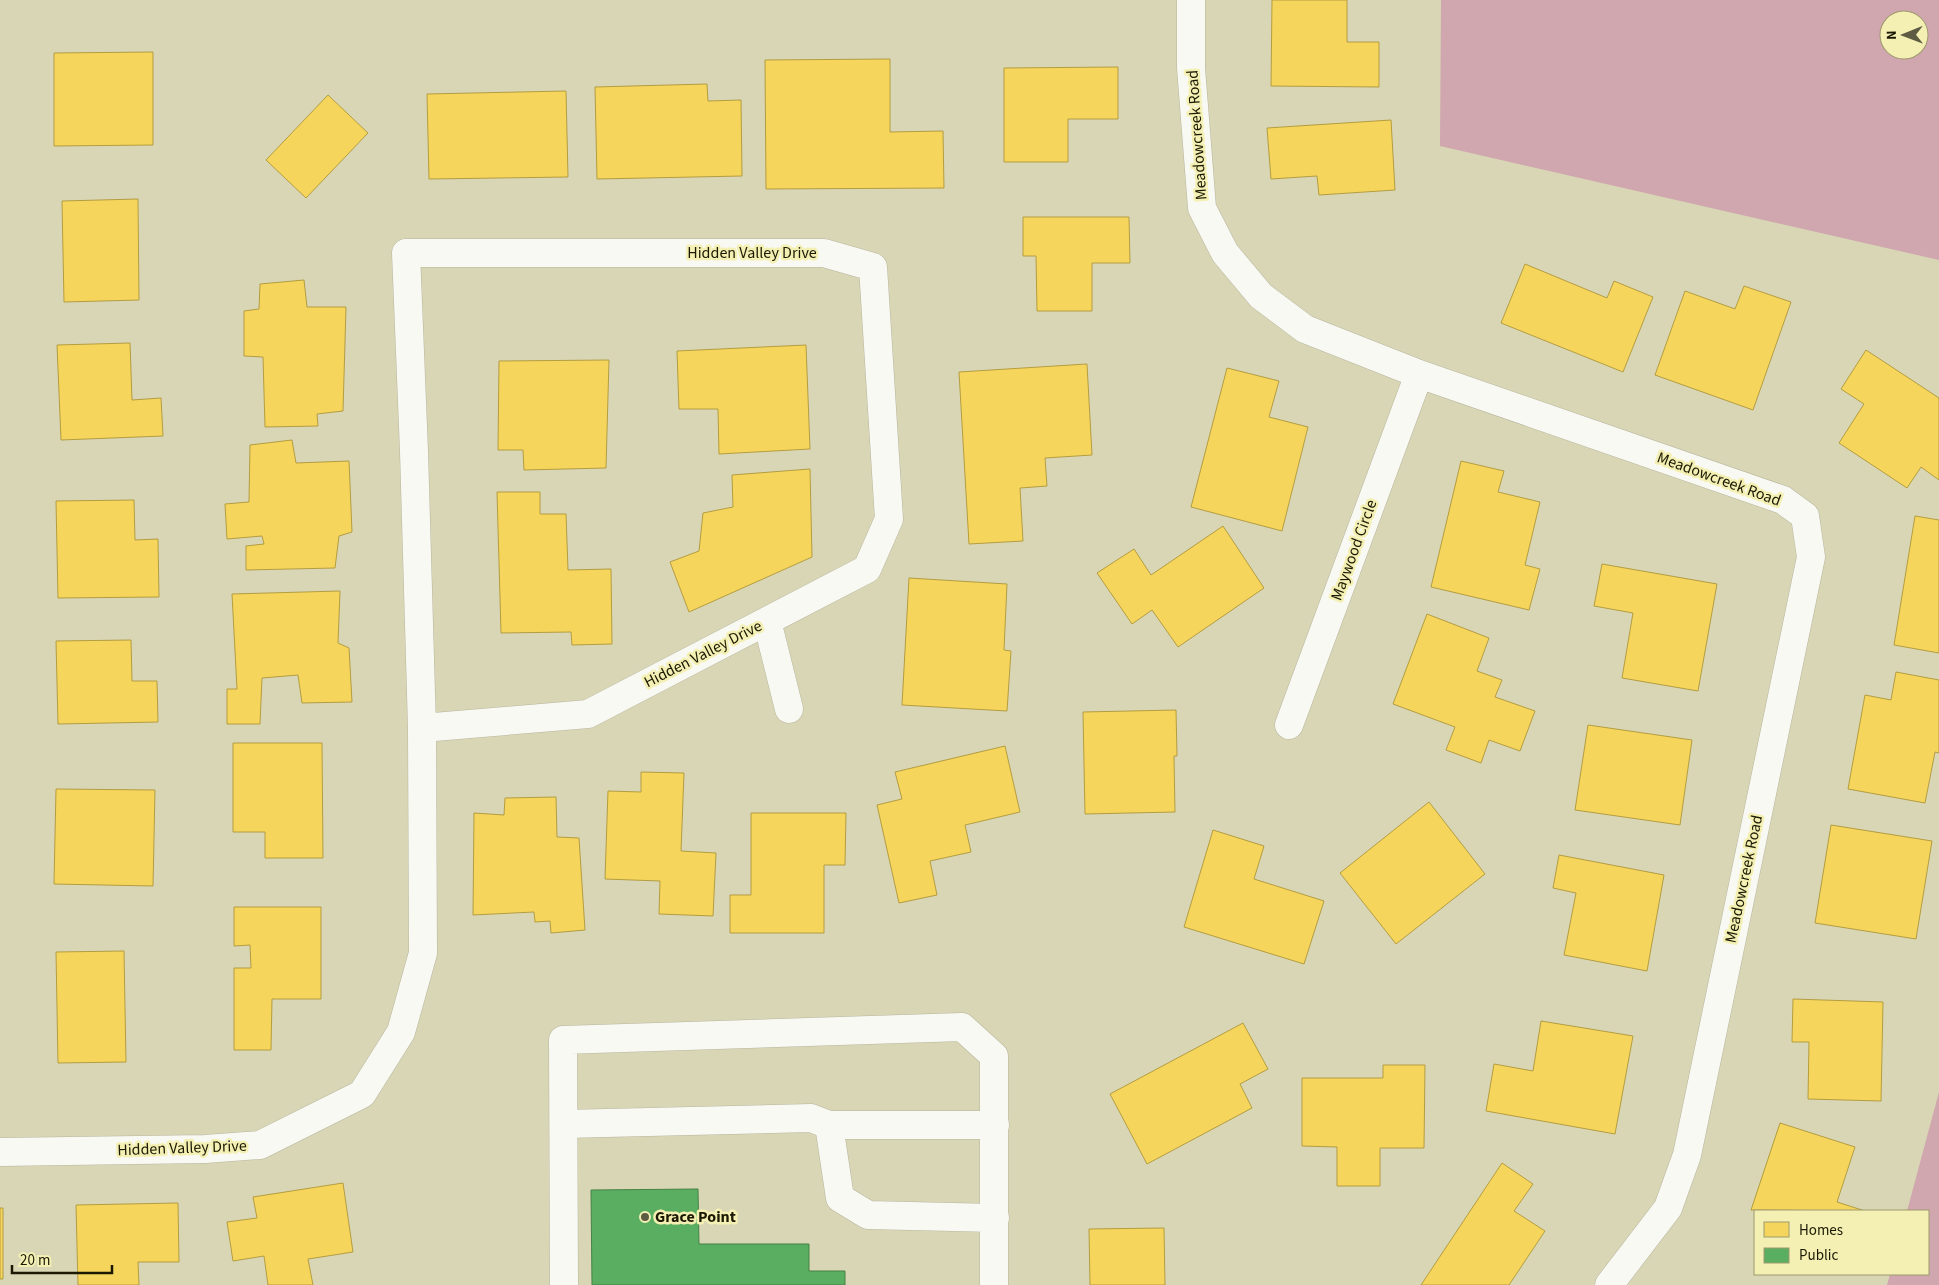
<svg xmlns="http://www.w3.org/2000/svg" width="1939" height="1285" font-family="'Source Sans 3',sans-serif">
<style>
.forest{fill:#d0a6af;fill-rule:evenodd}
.homes{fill:#f6d55c;stroke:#b49d41}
.public{fill:#5aae61;stroke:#478145}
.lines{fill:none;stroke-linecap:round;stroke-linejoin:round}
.minor-casing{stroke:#b8b69d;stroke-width:29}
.minor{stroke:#f9f9f4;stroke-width:28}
.poi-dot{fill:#5d5b41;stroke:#f4f0b4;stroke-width:2}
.labels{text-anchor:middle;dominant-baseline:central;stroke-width:5;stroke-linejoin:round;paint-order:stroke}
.street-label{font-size:16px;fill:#1b1903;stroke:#f4f0b4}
.poi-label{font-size:16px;font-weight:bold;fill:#1b1903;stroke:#f4f0b4;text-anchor:start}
</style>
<rect width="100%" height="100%" fill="#d8d6b5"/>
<path class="forest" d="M1441,0H1939V260L1440,146ZM1889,20H1919V50H1889Z
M1939,1092V1285H1887L1890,1274H1928V1211H1907Z"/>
<path class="homes" d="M1272,0H1347V42H1379V87L1271,86Z
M153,52V145L54,146V53Z
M890,59V132L943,131L944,188L766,189L765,60Z
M1118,67V119H1068V162H1004V68Z
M707,84L708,101L741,100L742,176L597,179L595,87Z
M566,91L568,177L429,179L427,94Z
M328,95L368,133L306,198L266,160Z
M1391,120L1395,190L1319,195L1317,176L1271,179L1267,128Z
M138,199L139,300L64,302L62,201Z
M1023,217H1129L1130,263H1092V311H1037L1036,256H1023Z
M1525,264L1607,298L1614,281L1653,297L1623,372L1501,323Z
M304,280L307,307H346L343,411L317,414L318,426L265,427L263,357L244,356V311L259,309L260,284Z
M1744,286L1791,302L1753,410L1655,375L1685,291L1735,309Z
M130,343L132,400L161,398L163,436L61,440L57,345Z
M806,345L810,449L719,454L718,409H679L677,351Z
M1866,350L1939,398V480L1921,467L1907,488L1839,443L1864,404L1841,389Z
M609,360L606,468L524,470L523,450H498L499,361Z
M1087,364L1092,455L1045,458L1047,486L1020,488L1023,541L969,544L959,372Z
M1227,368L1279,381L1269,417L1308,427L1282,531L1191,507Z
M292,440L296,463L349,461L352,532L339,536L335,568L246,570V546L264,544L262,536L227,539L225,504L249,502L250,445Z
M1461,461L1504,471L1498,492L1540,502L1525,565L1540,569L1529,610L1431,587Z
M810,469L812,557L689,612L670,562L699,551L703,513L733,507L732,475Z
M497,492H540V514H566L568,570L611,569L612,644L572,645L571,632L501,633Z
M134,500L135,540L158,539L159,597L58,598L56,501Z
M1915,516L1939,520V653L1894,645Z
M1223,526L1264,588L1178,647L1152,610L1132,624L1097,573L1134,549L1151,575Z
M1602,564L1717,584L1698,691L1622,678L1633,613L1594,606Z
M909,578L1007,584L1004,650L1011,651L1007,711L902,705Z
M340,591L338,643L349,648L352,702L302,703L298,675L262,678L260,724H227V689H237L232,594Z
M1427,614L1489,638L1477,671L1502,680L1495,697L1535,711L1520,751L1489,740L1481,763L1446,750L1455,727L1393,704Z
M131,640L132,681H157L158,722L58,724L56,641Z
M1896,672L1939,680V753L1935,752L1925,803L1848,789L1865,695L1891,700Z
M1176,710L1177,756H1174L1175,812L1085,814L1083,712Z
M1588,725L1692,740L1680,825L1575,810Z
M233,743H322L323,858H265V832H233Z
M1005,746L1020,812L965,825L971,852L930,861L937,895L899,903L877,805L902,799L895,772Z
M641,772L684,773L681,851L716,853L713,916L659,914L660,881L605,879L608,791L641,792Z
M56,789L155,790L153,886L54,884Z
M556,797L557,837L579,838L585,930L551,933L550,921L535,922L534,912L473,915L474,813L504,815L505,798Z
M1429,802L1485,874L1396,944L1340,873Z
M751,813H846L845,865H824V933H730V895H751Z
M1831,825L1932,841L1916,939L1815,923Z
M1213,830L1264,846L1254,879L1324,901L1304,964L1184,927Z
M1559,855L1664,875L1647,971L1564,955L1576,893L1553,888Z
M234,907H321V999H272L271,1050H234V968H251L250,945L234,946Z
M124,951L126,1062L58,1063L56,952Z
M1793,999L1883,1002L1881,1101L1808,1099L1809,1042H1792Z
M1541,1021L1633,1036L1615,1134L1486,1111L1494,1064L1533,1071Z
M1243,1023L1268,1069L1240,1084L1252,1108L1147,1164L1110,1094Z
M1383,1065H1425L1424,1148H1380V1186H1337V1147L1302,1146V1078H1383Z
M1780,1123L1855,1147L1837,1202L1865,1211L1751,1210Z
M1502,1163L1533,1184L1514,1211L1545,1231L1509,1285H1421Z
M343,1183L353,1252L308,1259L313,1285H268L264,1256L233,1261L227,1222L257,1218L253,1197Z
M178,1203L179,1262H138L139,1285H78L76,1205Z
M0,1208H3V1279H0Z
M1164,1228L1165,1285H1090L1089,1229Z"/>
<path class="public" d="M698,1189L699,1244H809V1271H845V1285H592L591,1190Z"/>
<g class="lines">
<defs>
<path id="minor" d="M1191,0V68L1202,208L1225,253L1261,296L1305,329L1419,374L1783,500L1805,516L1811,557L1687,1155L1668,1208L1609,1285
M767,621L789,709
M1289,725L1419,374
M564,1124L811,1118L829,1125L840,1198L868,1215L995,1218
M829,1125H995
M0,1152L205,1149L260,1145L362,1094L401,1032L423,953L422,728L414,451L406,253H824L873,267L889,519L867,569L588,714L422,728
M564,1285L563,1040L962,1027L994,1056V1285"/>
</defs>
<use href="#minor" class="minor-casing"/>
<use href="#minor" class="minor"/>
</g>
<circle class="poi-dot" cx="645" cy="1217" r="5"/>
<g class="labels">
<g class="street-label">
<text transform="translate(1197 135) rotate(-94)">Meadowcreek Road</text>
<text x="752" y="253">Hidden Valley Drive</text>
<text transform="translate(1719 479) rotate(20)">Meadowcreek Road</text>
<text transform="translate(1354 550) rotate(-70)">Maywood Circle</text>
<text transform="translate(703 654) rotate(-27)">Hidden Valley Drive</text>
<text transform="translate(1744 879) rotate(-78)">Meadowcreek Road</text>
<text transform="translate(182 1148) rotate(-2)">Hidden Valley Drive</text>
</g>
<g class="poi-label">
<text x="655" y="1217">Grace Point</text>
</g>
</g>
<rect x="1754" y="1210" width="175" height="65" fill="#f4f0b4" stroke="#9d9a6d"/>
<rect x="1764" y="1222" width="25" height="15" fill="#f6d55c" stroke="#9d9a6d"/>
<text x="1799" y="1235" font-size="15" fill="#1b1903">Homes</text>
<rect x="1764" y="1248" width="25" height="15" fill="#5aae61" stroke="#9d9a6d"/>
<text x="1799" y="1260" font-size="15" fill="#1b1903">Public</text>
<g transform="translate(1904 35) rotate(269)"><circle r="24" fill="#f4f0b4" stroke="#9d9a6d"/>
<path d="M0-4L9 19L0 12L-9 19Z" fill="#5d5b41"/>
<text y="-8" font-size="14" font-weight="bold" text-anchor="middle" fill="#1b1903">N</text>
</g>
<path d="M12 1265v8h100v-8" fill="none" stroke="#1b1903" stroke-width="2.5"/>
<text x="20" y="1265" font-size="15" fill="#1b1903" stroke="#f4f0b4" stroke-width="4" paint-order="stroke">20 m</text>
</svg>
